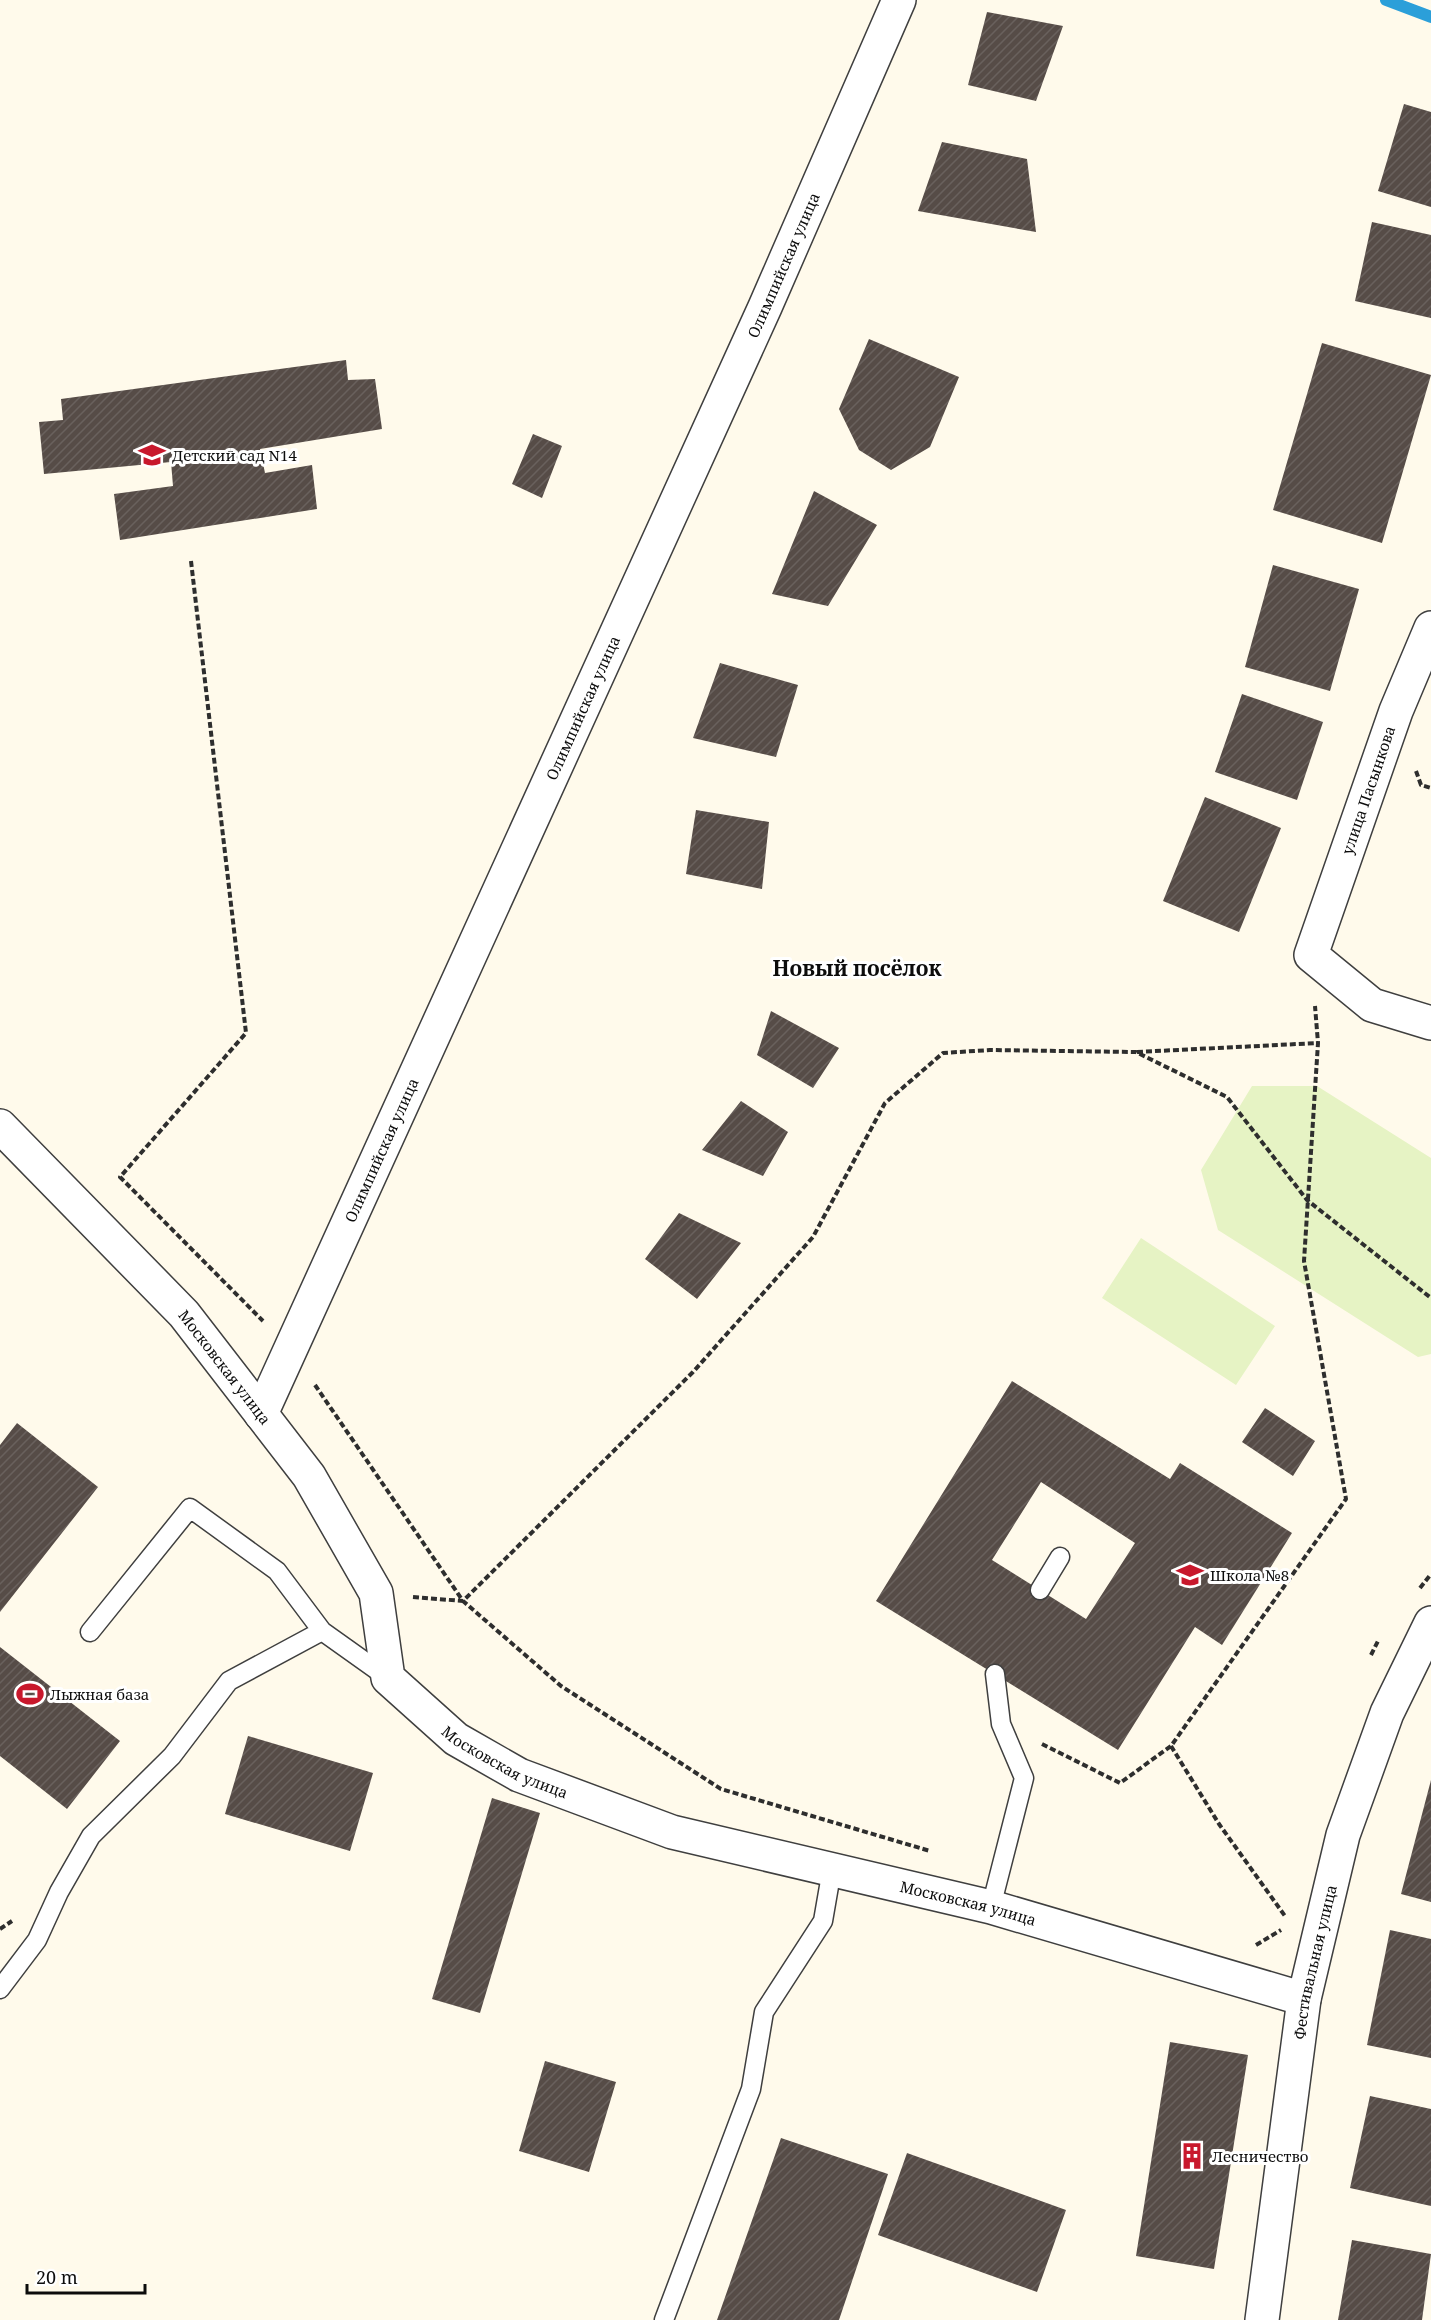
<svg xmlns="http://www.w3.org/2000/svg" width="1431" height="2320" font-family="'Noto Serif',serif">
<style>
.pitch{fill:#e6f3c4}
.lines{fill:none;stroke-linecap:round;stroke-linejoin:round}
.stream{stroke:#2b9fd9;stroke-width:12}
.building{fill:url(#building-hatch);fill-rule:evenodd}
.service-casing{stroke:#3f3f3f;stroke-width:21}
.minor-casing{stroke:#3f3f3f;stroke-width:36}
.path{stroke:#2e2e2e;stroke-width:4;stroke-dasharray:6 3;stroke-linecap:butt}
.service{stroke:#fff;stroke-width:18}
.minor{stroke:#fff;stroke-width:33}
.labels{text-anchor:middle;dominant-baseline:central;stroke-width:6;stroke-linejoin:round;paint-order:stroke}
.street-label{font-size:15px;fill:#0c0c0c;stroke:#fff}
.poi-label{font-size:15px;fill:#0c0c0c;stroke:#fff;text-anchor:start}
.district-label{font-size:21px;font-weight:bold;fill:#0c0c0c;stroke:#fff}
</style>
<defs>
<pattern id="building-hatch" width="6" height="6" patternUnits="userSpaceOnUse" patternTransform="scale(1.5)"><rect width="6" height="6" fill="#564c47"/><path d="M-1 1l2-2M0 6l6-6M5 7l2-2" fill="none" stroke="#69615d"/></pattern>
</defs>
<rect width="100%" height="100%" fill="#fffaeb"/>
<path class="pitch" d="M1252,1086H1317L1431,1158V1354L1418,1357L1218,1230L1201,1170Z
M1141,1238L1275,1326L1236,1385L1102,1298Z"/>
<g class="lines">
<path class="stream" d="M1386,0L1431,17"/>
</g>
<path class="building" d="M987,12L1063,26L1036,101L968,85Z
M1404,104L1431,112V207L1378,191Z
M942,142L1027,159L1036,232L918,211Z
M1372,222L1431,235V318L1355,301Z
M869,339L959,377L930,447L891,470L859,450L839,409Z
M1322,343L1431,375L1382,543L1273,510Z
M346,360L348,380L375,379L382,429L260,449L265,473L312,465L317,509L120,540L114,494L173,486L171,462L44,474L39,422L63,420L61,399Z
M533,434L562,446L542,498L512,484Z
M814,491L877,525L828,606L772,594Z
M1273,565L1359,589L1330,691L1245,667Z
M720,663L798,685L776,757L693,738Z
M1242,694L1323,722L1297,800L1215,772Z
M1205,797L1281,828L1239,932L1163,901Z
M696,810L769,822L762,889L686,874Z
M771,1011L839,1048L813,1088L757,1055Z
M741,1101L788,1132L763,1176L702,1150Z
M679,1213L741,1243L697,1299L645,1259Z
M1012,1381L1170,1479L1180,1463L1292,1533L1222,1645L1195,1627L1118,1750L876,1601ZM1041,1482L1135,1543L1086,1619L992,1560Z
M1265,1408L1315,1441L1293,1476L1242,1442Z
M17,1423L98,1487L0,1612V1445Z
M0,1647L120,1741L67,1809L0,1756Z
M248,1736L373,1773L350,1851L225,1814Z
M1431,1780V1902L1401,1894Z
M492,1798L540,1813L480,2013L432,1999Z
M1390,1930L1431,1939V2058L1367,2045Z
M1170,2042L1248,2055L1214,2269L1136,2256Z
M545,2061L616,2082L589,2172L519,2151Z
M1370,2096L1431,2109V2206L1350,2188Z
M781,2138L888,2174L839,2320H717Z
M907,2153L1066,2210L1037,2292L878,2235Z
M1352,2240L1431,2254L1422,2320H1338Z"/>
<g class="lines">
<defs>
<path id="service" d="M1040,1590L1060,1557
M90,1632L190,1508L277,1571L322,1631L388,1678
M991,1907L1024,1778L1001,1724L995,1674
M0,1989L37,1940L59,1892L91,1836L172,1756L229,1681L322,1631
M664,2320L751,2089L764,2012L823,1921L832,1869"/>
<g id="minor">
<path d="M1431,628L1396,711L1311,955L1372,1005L1431,1023"/>
<path id="s1" d="M0,1126L184,1314L309,1476L376,1593L388,1678L456,1739L519,1775L672,1832L991,1907L1304,1999"/>
<path id="s2" d="M261,1414L765,307L899,0"/>
<path id="s3" d="M1262,2320L1304,1999L1343,1835L1387,1713L1431,1623"/>
</g>
</defs>
<use href="#service" class="service-casing"/>
<use href="#minor" class="minor-casing"/>
<path class="path" d="M191,561L246,1033L120,1177L263,1321
M1416,771L1421,785L1431,788
M1137,1052L1318,1043
M315,1385L463,1601L561,1686L721,1789L930,1851
M1420,1588L1431,1574
M413,1597L463,1601L693,1372L813,1237L885,1103L943,1053L990,1050L1136,1052L1227,1097L1307,1200L1431,1298
M1371,1655L1378,1641
M1042,1744L1120,1783L1171,1746L1346,1499L1304,1261L1318,1043L1315,1006
M1171,1746L1219,1824L1285,1916
M0,1929L12,1921
M1256,1945L1281,1930"/>
<use href="#service" class="service"/>
<use href="#minor" class="minor"/>
</g>
<defs>
<symbol id="school-bare" viewBox="-9 -9 18 18"><path d="M0-5L7-2L0 1L-7-2ZM-4 1L0 2.5L4 1V4Q0 6-4 4Z" fill="#c8182c" stroke="#fff" stroke-width="2.5" paint-order="stroke"/></symbol>
<symbol id="stadium-bare" viewBox="-9 -9 18 18"><path d="M0-5a6.5 5 0 1 0 0 10a6.5 5 0 1 0 0-10ZM-3.5-1.8h7v3.6h-7Z" fill="#c8182c" stroke="#fff" stroke-width="2.5" paint-order="stroke"/></symbol>
<symbol id="building-bare" viewBox="-9 -9 18 18"><path d="M-4-6H4V6H1V3H-1V6H-4ZM-2.5-4.3h1.7v1.8h-1.7ZM.8-4.3h1.7v1.8H.8ZM-2.5-1h1.7V.8h-1.7ZM.8-1h1.7V.8H.8Z" fill="#c8182c" stroke="#fff" stroke-width="2.5" paint-order="stroke"/></symbol>
</defs>
<g fill-rule="evenodd">
<use href="#school-bare" x="133" y="436" width="38" height="38"/>
<use href="#school-bare" x="1171" y="1556" width="38" height="38"/>
<use href="#stadium-bare" x="11" y="1675" width="38" height="38"/>
<use href="#building-bare" x="1173" y="2137" width="38" height="38"/>
</g>
<g class="labels">
<g class="street-label">
<text stroke="none"><textPath href="#s2" startOffset="1262">Олимпийская улица</textPath></text>
<text stroke="none"><textPath href="#s2" startOffset="776">Олимпийская улица</textPath></text>
<text transform="translate(1368 790) rotate(-71)">улица Пасынкова</text>
<text stroke="none"><textPath href="#s2" startOffset="290">Олимпийская улица</textPath></text>
<text stroke="none"><textPath href="#s1" startOffset="330">Московская улица</textPath></text>
<text stroke="none"><textPath href="#s1" startOffset="834">Московская улица</textPath></text>
<text stroke="none"><textPath href="#s1" startOffset="1320">Московская улица</textPath></text>
<text stroke="none"><textPath href="#s3" startOffset="362">Фестивальная улица</textPath></text>
</g>
<g class="poi-label">
<text x="172" y="455">Детский сад N14</text>
<text x="1210" y="1575">Школа №8</text>
<text x="50" y="1694">Лыжная база</text>
<text x="1212" y="2156">Лесничество</text>
</g>
<g class="district-label">
<text x="857" y="968">Новый посёлок</text>
</g>
</g>
<path d="M27 2284v9h118v-9" fill="none" stroke="#0c0c0c" stroke-width="3"/>
<text x="36" y="2284" font-size="18" fill="#0c0c0c" stroke="#ffffff" stroke-width="4.5" paint-order="stroke">20 m</text>
</svg>
